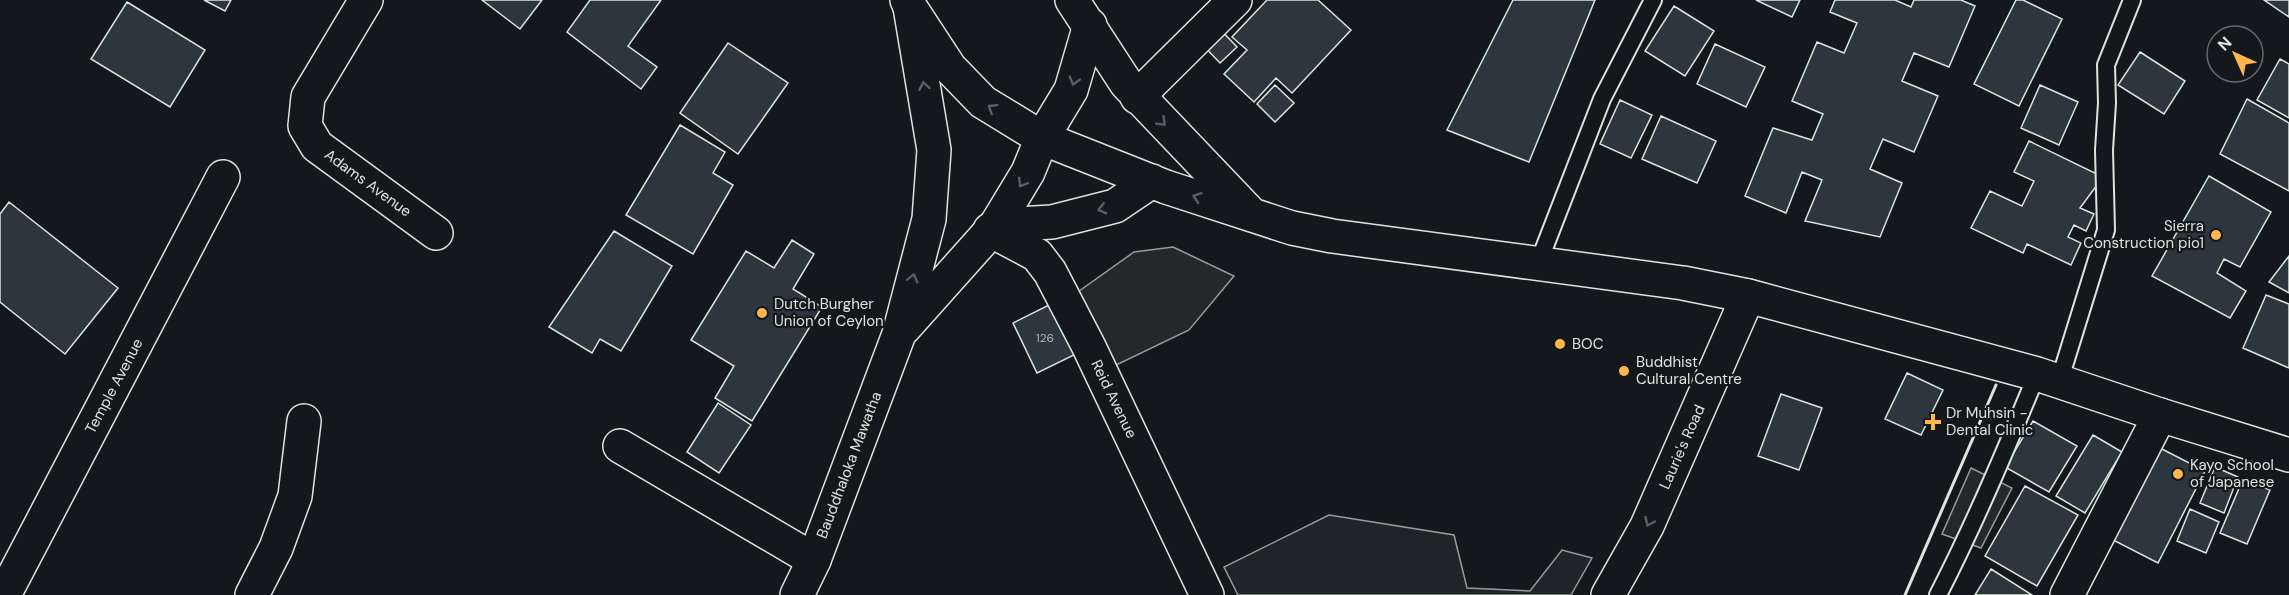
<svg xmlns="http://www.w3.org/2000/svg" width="2289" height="595" font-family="'DM Sans',sans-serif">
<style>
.green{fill:#202428;stroke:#939e99;stroke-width:1.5}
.parking{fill:#24282b;stroke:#939e99;stroke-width:1.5}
.building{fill:#2c363c;stroke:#d8e6dc;stroke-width:1.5}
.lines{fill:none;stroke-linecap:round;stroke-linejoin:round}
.lane-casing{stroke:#d8e6dc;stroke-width:20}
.street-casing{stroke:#d8e6dc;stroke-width:36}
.primary-casing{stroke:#d8e6dc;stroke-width:36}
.highway-casing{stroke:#d8e6dc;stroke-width:36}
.lane{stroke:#14181c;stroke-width:16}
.street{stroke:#14181c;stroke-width:33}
.primary{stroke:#14181c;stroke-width:33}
.highway{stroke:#14181c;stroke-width:33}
.wall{stroke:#d8e6dc;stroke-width:3}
.oneway{stroke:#59605f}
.poi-dot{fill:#ffb74d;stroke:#14181c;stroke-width:2}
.labels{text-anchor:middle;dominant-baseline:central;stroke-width:4.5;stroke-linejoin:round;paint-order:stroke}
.number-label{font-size:12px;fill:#adbab4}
.street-label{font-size:15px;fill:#d8e6dc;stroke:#14181c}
.poi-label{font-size:15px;fill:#d8e6dc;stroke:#14181c;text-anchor:start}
</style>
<rect width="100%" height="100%" fill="#14181c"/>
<path class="green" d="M1329,515L1454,535L1467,588L1530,591L1562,550L1592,558L1571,595H1238L1224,567Z"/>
<path class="parking" d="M1173,247L1234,276L1189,330L1110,368L1075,294L1134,252Z
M1971,468L2012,488L1981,548L1942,534Z"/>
<path class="building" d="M204,0H231L225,11Z
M482,0H542L520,29Z
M590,0H661L628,46L657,67L641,89L567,32Z
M1267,0H1318L1351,30L1292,93L1276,78L1254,102L1224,74L1247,50L1232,37Z
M1513,0H1595L1529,162L1447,130Z
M1756,0H1800L1792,17Z
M1835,0H1895L1911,7L1914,0H1961L1975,6L1949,67L1914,53L1902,81L1938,96L1914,152L1883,139L1870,169L1902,183L1880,237L1805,221L1822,180L1802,172L1786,213L1745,196L1773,128L1812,140L1823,114L1792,101L1817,42L1844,53L1857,23L1830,12Z
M2016,0H2023L2062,19L2019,106L1974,84Z
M2264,0H2289V17Z
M127,2L205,50L170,107L91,59Z
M1674,6L1714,31L1685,76L1645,51Z
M1215,24L1237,47L1220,63L1198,40Z
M728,43L788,83L738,154L680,113Z
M1715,44L1765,67L1746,107L1697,84Z
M2140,52L2185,81L2164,114L2118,85Z
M2280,59L2289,64V118L2257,100Z
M1275,85L1294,103L1275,122L1257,104Z
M2040,85L2078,102L2059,145L2021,128Z
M2247,99L2289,123V191L2220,154Z
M1620,100L1652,115L1631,158L1600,144Z
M1661,116L1716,141L1697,183L1642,159Z
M680,125L725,152L713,173L733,185L693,254L626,215Z
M2029,141L2103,177L2080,208L2094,214L2086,231L2074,225L2068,237L2081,243L2071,265L2027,244L2023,253L1971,228L1990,191L2022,206L2034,181L2014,172Z
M2209,176L2271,212L2240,267L2224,259L2217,273L2246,291L2230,318L2152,276Z
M9,202L118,288L65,354L0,302V214Z
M614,231L672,266L621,351L600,339L592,353L549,327Z
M792,240L814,254L793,289L822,307L752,421L715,398L734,366L691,340L746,251L774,268Z
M2289,256V293L2269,282Z
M2266,295L2289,304V368L2243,348Z
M1053,303L1078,353L1037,373L1013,323Z
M1907,373L1943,390L1921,435L1885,419Z
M1781,394L1822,408L1799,470L1758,456Z
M718,403L751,425L719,473L687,452Z
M2033,421L2077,446L2049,492L2005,467Z
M2093,435L2122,452L2085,513L2056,496Z
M2160,448L2205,471L2158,563L2113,540Z
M2215,467L2238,477L2224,513L2200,503Z
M2243,479L2270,490L2247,544L2220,533Z
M2025,486L2078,515L2037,586L1985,556Z
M2190,509L2219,522L2206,553L2177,541Z
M1991,569L2032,595H1975Z"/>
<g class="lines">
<defs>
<path id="lane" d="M1538,264L1602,99L1653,0
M2059,382L2106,230L2104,150L2107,103L2106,65L2132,0
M1938,595C1975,523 2006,449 2037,374"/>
<path id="street" d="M366,0L308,97L305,126L317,146L436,233
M1137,97L1235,0
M990,230L1037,255L1050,272L1089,347L1207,595
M620,446L814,560
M4,595L223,177
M252,595L276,548L295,496L304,421
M1608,595L1647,526L1748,296
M2067,595L2160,415"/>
<path id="primary" d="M904,328L996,225L1028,172L1042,138L1071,90L1090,25
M797,595L814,560L899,334L929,219L934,150L910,7"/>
<path id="highway" d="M907,0L910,7L950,68L983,102L1042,138L1166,187L1292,228L1332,236L1683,283L1748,296L2037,374L2160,415L2289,455
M1072,0L1126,83L1249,212
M996,225L1052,222L1115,206L1152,181"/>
</defs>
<use href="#lane" class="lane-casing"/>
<use href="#street" class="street-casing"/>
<use href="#primary" class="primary-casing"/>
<use href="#highway" class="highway-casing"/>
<use href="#lane" class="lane"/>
<use href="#street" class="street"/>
<use href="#primary" class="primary"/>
<use href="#highway" class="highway"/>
<path class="wall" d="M1905,595L1996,385"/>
</g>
<defs><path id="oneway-chevron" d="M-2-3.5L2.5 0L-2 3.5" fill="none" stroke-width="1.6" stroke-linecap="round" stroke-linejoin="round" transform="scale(1.5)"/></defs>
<g class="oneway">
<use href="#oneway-chevron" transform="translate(1074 81) rotate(106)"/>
<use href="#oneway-chevron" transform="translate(924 86) rotate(-100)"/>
<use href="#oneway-chevron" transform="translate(992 108) rotate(-148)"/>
<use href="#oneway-chevron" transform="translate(1162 122) rotate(45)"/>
<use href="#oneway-chevron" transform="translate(1022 183) rotate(122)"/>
<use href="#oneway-chevron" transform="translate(1197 197) rotate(-161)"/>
<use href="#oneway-chevron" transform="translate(1102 209) rotate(166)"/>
<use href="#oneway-chevron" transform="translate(913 278) rotate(-76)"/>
<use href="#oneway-chevron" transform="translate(1649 522) rotate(115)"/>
</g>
<g class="poi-dot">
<circle cx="2216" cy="235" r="6"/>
<circle cx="762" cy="313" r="6"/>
<circle cx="1560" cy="344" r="6"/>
<circle cx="1624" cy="371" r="6"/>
<path d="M1930 413h6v6h6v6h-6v6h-6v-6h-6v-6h6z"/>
<circle cx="2178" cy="474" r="6"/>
</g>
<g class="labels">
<g class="number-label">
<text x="1045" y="338">126</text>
</g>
<g class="street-label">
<text transform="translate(368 183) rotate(36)">Adams Avenue</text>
<text transform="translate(114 386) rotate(-62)">Temple Avenue</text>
<text transform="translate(1114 399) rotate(64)">Reid Avenue</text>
<text transform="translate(1682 447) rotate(-66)">Laurie's Road</text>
<text transform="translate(849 465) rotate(-69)">Bauddhaloka Mawatha</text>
</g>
<g class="poi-label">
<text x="2204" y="226" text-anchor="end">Sierra<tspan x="2204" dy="17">Construction pio1</tspan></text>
<text x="774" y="304">Dutch Burgher<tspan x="774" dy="17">Union of Ceylon</tspan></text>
<text x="1572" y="344">BOC</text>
<text x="1636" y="362">Buddhist<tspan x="1636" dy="17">Cultural Centre</tspan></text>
<text x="1946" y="413">Dr Muhsin -<tspan x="1946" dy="17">Dental Clinic</tspan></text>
<text x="2190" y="465">Kayo School<tspan x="2190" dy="17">of Japanese</tspan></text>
</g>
</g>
<g transform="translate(2235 54) rotate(315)"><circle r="28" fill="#14181c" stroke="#626a69" stroke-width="1.5"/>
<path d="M0-4.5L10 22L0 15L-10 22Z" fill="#ffb74d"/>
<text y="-9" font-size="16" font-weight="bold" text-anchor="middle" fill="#d8e6dc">N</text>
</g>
</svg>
